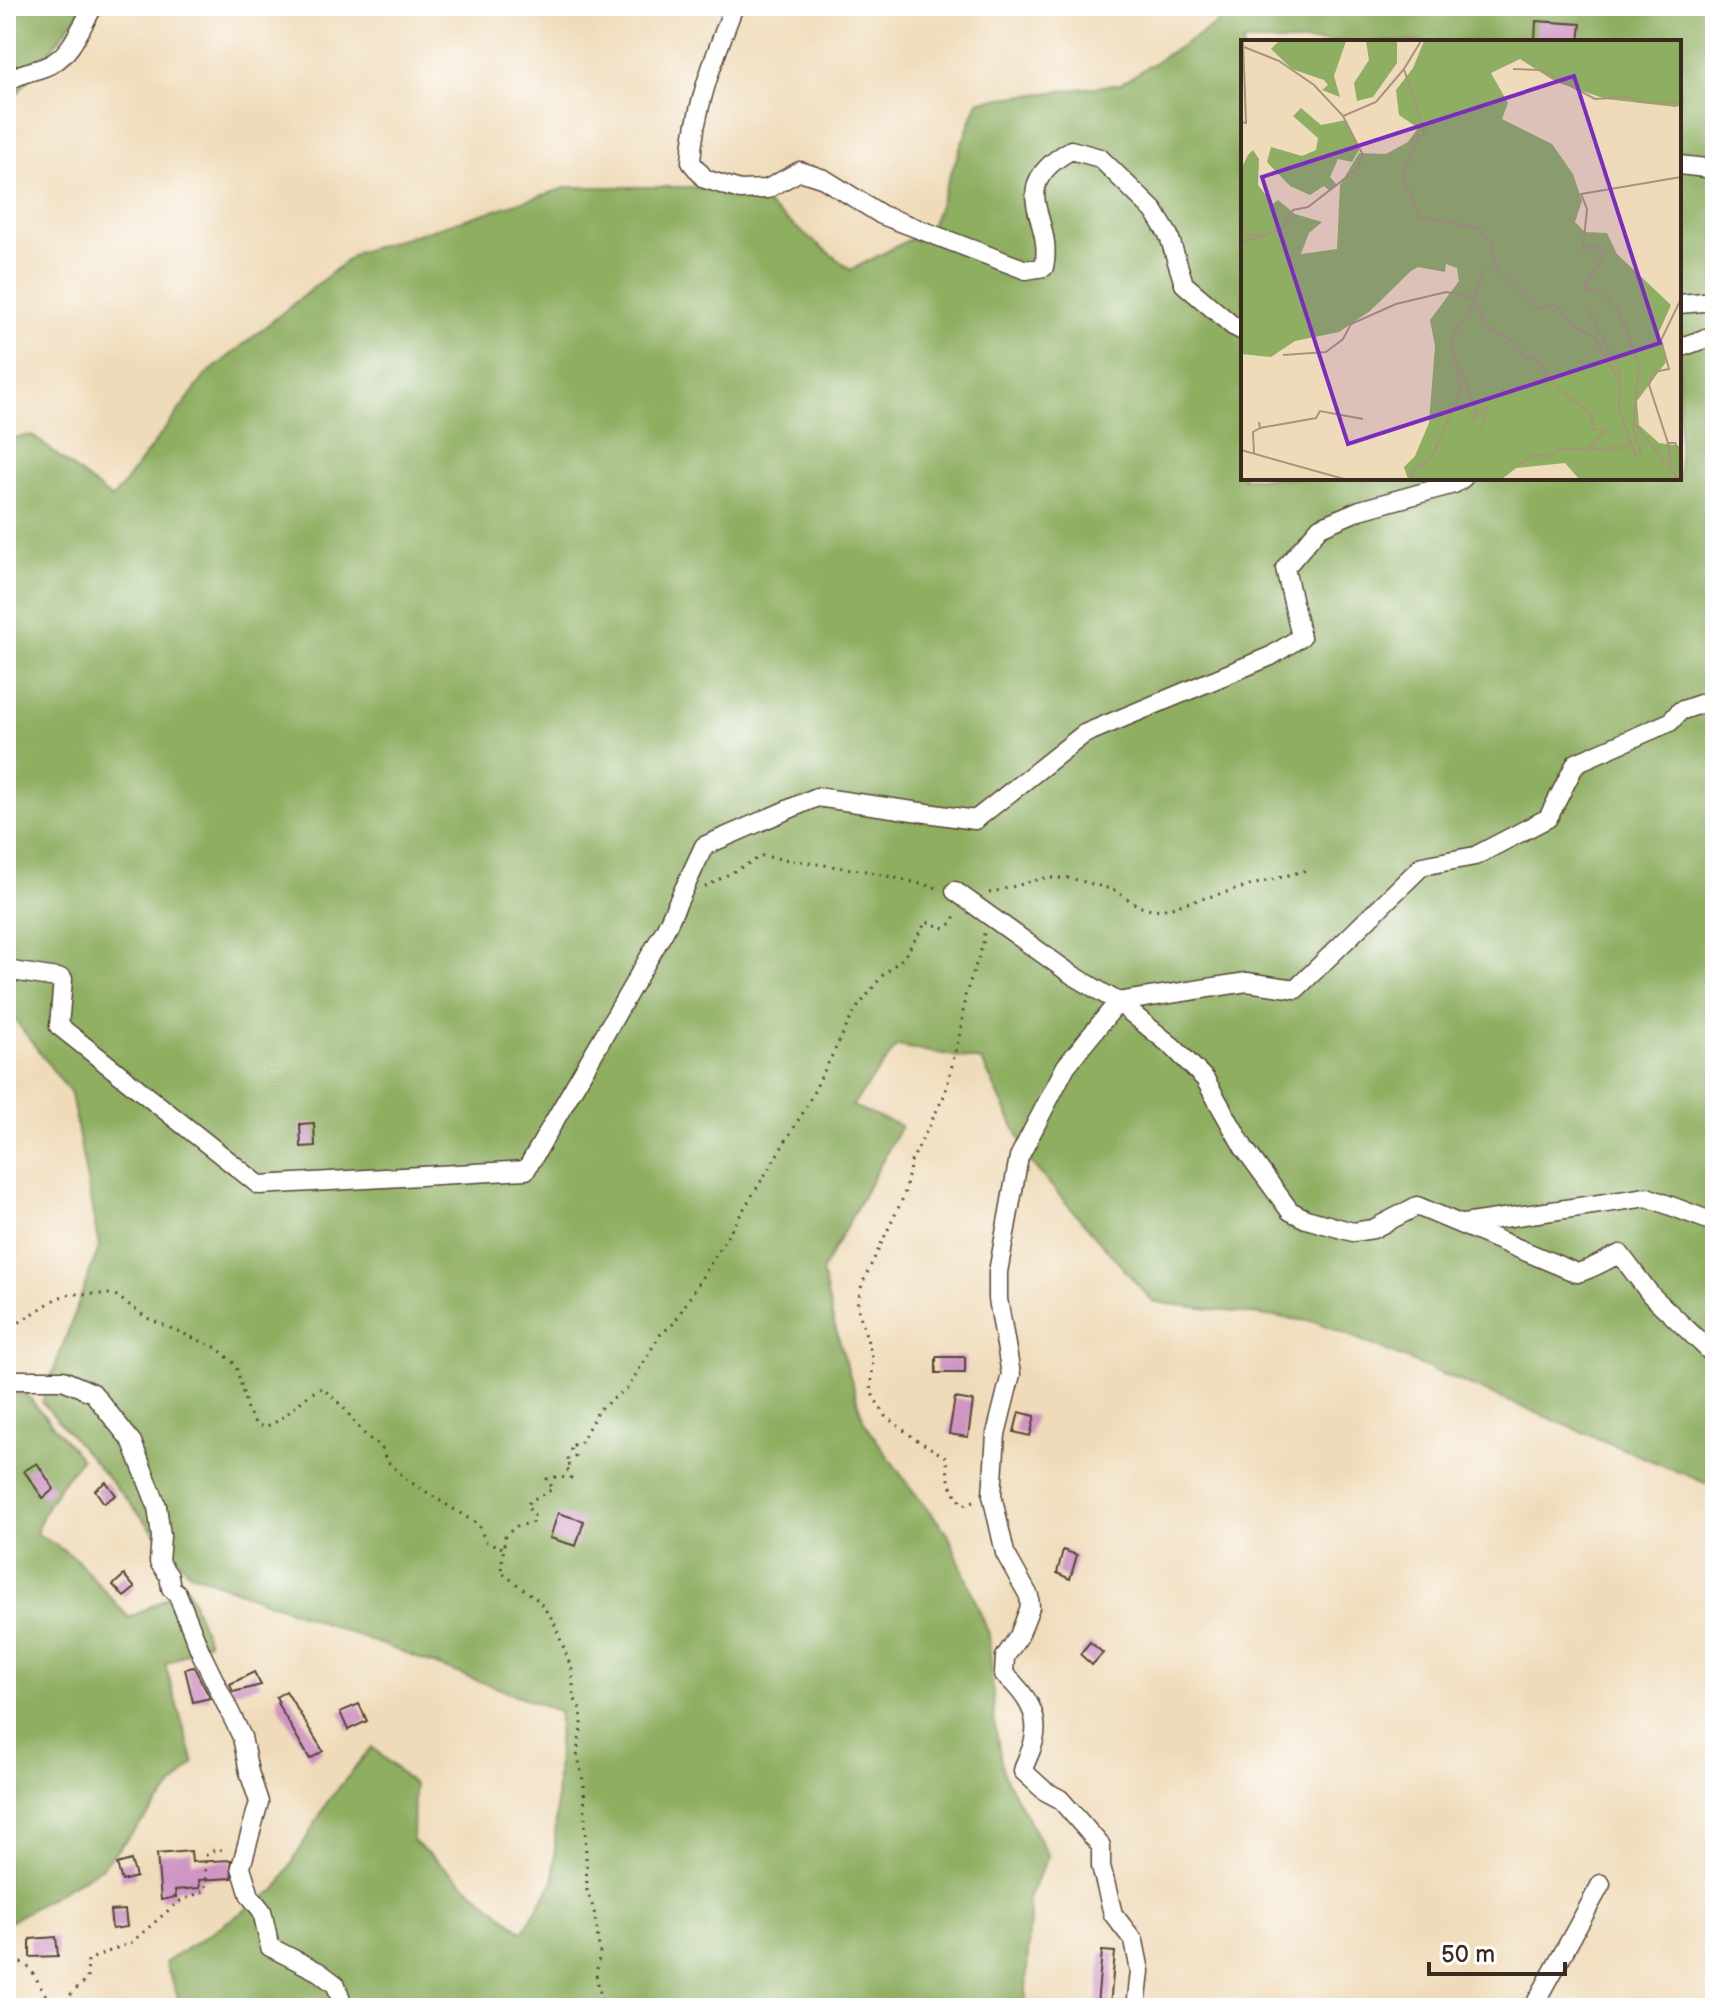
<svg xmlns="http://www.w3.org/2000/svg" width="1721" height="2014" font-family="'Balsamiq Sans',sans-serif">
<style>
.forest{fill:#8eae61;stroke:#646c40;stroke-width:2;fill-rule:evenodd}
.building{fill:#cf96c4}
.lines{fill:none;stroke-linecap:round;stroke-linejoin:round}
.minor-casing{stroke:#564535;stroke-width:21}
.path{stroke:#564535;stroke-width:3;stroke-dasharray:2 6;stroke-linecap:butt}
.minor{stroke:#fff;stroke-width:18}
.inset-road{fill:none;stroke:#a7947b;stroke-width:2}
.view{fill:#7b2cbf;fill-opacity:0.15;stroke:#7b2cbf;stroke-width:4}
.inset-edge{fill:none;stroke:#3b2a1e;stroke-width:4}
</style>
<rect width="100%" height="100%" fill="#fff"/>
<filter id="ink" filterUnits="userSpaceOnUse"><feTurbulence type="fractalNoise" baseFrequency=".0125" numOctaves="2"/><feDisplacementMap in="SourceGraphic" scale="16" xChannelSelector="R" yChannelSelector="G"/><feConvolveMatrix kernelMatrix="1 2 1 2 8 2 1 2 1" color-interpolation-filters="sRGB"/></filter>
<filter id="wash" filterUnits="userSpaceOnUse"><feTurbulence type="fractalNoise" baseFrequency=".006" numOctaves="4" result="noise"/><feDisplacementMap in="SourceGraphic" scale="32" xChannelSelector="R" yChannelSelector="G"/><feGaussianBlur stdDeviation="1.8" result="paint"/><feColorMatrix in="noise" values="0 0 0 0 0 0 0 0 0 0 0 0 0 0 0 0 0 1.4 0 .05"/><feComposite in="paint" operator="in"/></filter>
<g filter="url(#wash)">
<rect width="100%" height="100%" fill="#efdbb9"/>
<path class="forest" d="M6,6H84L6,109Z
M1245,6H1715V1487L1317,1322L1153,1302L1032,1164L982,1061L897,1046L852,1106L901,1126L822,1271L833,1320L864,1422L909,1486L948,1534L989,1634L995,1726L1003,1773L1048,1856L1028,1898L1030,1915L1025,2008H169L180,2002L165,1963L277,1889L328,1801L372,1747L414,1785L413,1841L523,1932L554,1881L559,1711L190,1573L42,1402L99,1247L71,1094L6,1008V439L32,435L112,499L206,375L356,253L569,187H744L851,270L930,229L978,101L1120,84ZM1243,42H1679V478H1243Z
M25,1393L81,1459C62,1482 45,1504 36,1533L74,1557L129,1618L187,1587L208,1642L165,1664L194,1763L102,1867L6,1924V1395Z"/>
<g id="blocks">
<path class="building" d="M1536,21L1581,24L1579,42L1535,40Z
M314,1123L315,1146L301,1147L300,1124Z
M936,1357H965V1373H936Z
M955,1398L973,1401L968,1437L949,1434Z
M1019,1412L1035,1416L1030,1436L1014,1432Z
M37,1463L54,1489L43,1498L24,1471Z
M106,1482L116,1495L104,1503L95,1490Z
M558,1513L584,1521L576,1546L550,1538Z
M1063,1550L1077,1555L1070,1579L1057,1573Z
M124,1575L135,1588L124,1597L113,1585Z
M1090,1642L1103,1653L1092,1665L1080,1654Z
M194,1667L210,1698L193,1702L185,1669Z
M254,1672L261,1685L233,1692L230,1684Z
M286,1691L323,1751L310,1759L277,1703L279,1702L276,1697Z
M359,1704L367,1721L348,1730L340,1712Z
M191,1851L192,1862L231,1860L232,1878L199,1880L200,1888L175,1890L176,1897L161,1900L157,1854Z
M131,1860L136,1877L122,1881L117,1864Z
M125,1910L127,1927L112,1929L110,1911Z
M56,1937L58,1956L30,1957V1939Z
M1102,1951L1115,1952L1110,2006L1097,2005Z"/>
</g>
</g>
<g filter="url(#ink)">
<use href="#blocks" fill-opacity="0" stroke="#564535" stroke-width="2"/>
<g class="lines">
<defs>
<path id="minor" d="M734,6C715,56 694,108 691,162L705,179L740,190L767,189L800,171L824,179L882,215L1026,270L1044,267C1055,217 1003,189 1071,150L1100,158L1154,211L1169,236L1184,284L1233,326L1243,331
M6,83C20,71 38,72 53,63C74,50 81,25 94,6
M1679,165L1715,169
M1679,304L1715,301
M1679,348L1715,335
M955,891L1071,974L1118,1002L1173,1047L1205,1079L1244,1148L1290,1211L1306,1219L1353,1232L1373,1229L1417,1206L1577,1273C1593,1269 1605,1260 1620,1254L1651,1295L1715,1356
M6,970L63,979L59,1026L259,1185L526,1170L665,930L704,846L817,797L975,820L1084,734L1271,656L1301,637L1285,568L1320,527L1360,510L1454,484L1463,478
M1463,1224L1647,1197L1708,1220H1715
M6,1380H63L93,1393L132,1442L157,1506L161,1536L159,1562L169,1576L171,1588L177,1593L201,1653L242,1737L249,1772L259,1802L241,1867L250,1896L262,1911L270,1947L319,1972L336,1985L344,2008
M1136,2008L1140,1971L1134,1941L1113,1914L1101,1866V1846L1060,1799L1045,1791L1023,1771C1025,1762 1029,1756 1032,1747C1043,1717 1026,1694 1004,1674L1005,1657L1019,1636L1030,1607L1029,1596L1005,1553L992,1495L996,1434L1011,1374L998,1299V1272L1019,1157L1066,1066L1118,1002L1247,982L1296,989L1422,866L1475,856L1548,818L1576,763L1670,722L1680,711L1715,699
M1533,2008L1601,1884"/>
</defs>
<use href="#minor" class="minor-casing"/>
<path class="path" d="M705,887L762,856L866,871L938,888
M989,893L1045,878H1070L1114,890L1140,907L1161,910L1307,870
M6,1331L57,1298L71,1294H114L147,1318L217,1348L236,1365L247,1409L255,1423L263,1427C288,1421 299,1397 322,1388C329,1394 336,1400 343,1407C357,1423 360,1435 381,1446L386,1460L407,1480L479,1525L485,1541L502,1548
M974,1501L964,1505C950,1489 947,1479 947,1458L914,1438L885,1416L871,1392L873,1359L857,1305L862,1284L904,1196L911,1162L945,1094L961,1029L965,996L983,944L984,933
M6,1956C13,1959 25,1963 30,1969C42,1983 41,2001 62,2003L87,1979L88,1960L132,1942L178,1902L206,1890L205,1856L216,1849L226,1850
M600,2008L602,2002L596,1974L600,1954L594,1910L587,1891L584,1785L577,1752L582,1723L581,1710L574,1698L572,1670L553,1620L538,1600L501,1572L505,1536L518,1525L531,1524L535,1517L527,1506L530,1501L553,1489L547,1479L554,1477L571,1478L566,1466L571,1465L568,1459L575,1456L569,1447L581,1442L598,1410L628,1388L660,1335L674,1323L804,1111L854,1012L882,976L904,957L926,922L945,928L952,923L956,912"/>
<use href="#minor" class="minor"/>
</g>
</g>
<g transform="translate(1241 40)">
<rect width="440" height="440" fill="#efdbb9"/>
<path d="M38,1H105L93,36L99,57L81,50L87,45L83,40L51,29L30,9ZM125,1H156V23L132,57L116,61L113,43L128,20ZM183,1H440V65L435,67L365,59L315,42L279,19L250,33L267,63L261,79L311,104L332,134L341,161L334,182L344,192L366,193L376,214L430,265L418,292L425,322L396,361L398,385L418,403L440,406V439H338L324,423L275,428L261,439H167L163,427L174,416L188,383L194,306L189,280L218,241L216,228L205,224L204,232L177,227L170,231L129,271L98,292L54,301L30,317L0,314V129L7,115L12,110L18,119L17,145L32,164L37,160L54,174L81,182L68,193L60,214L96,209L99,145L118,113L145,114L167,102L177,88L158,75L155,50L172,28ZM60,68L80,85L105,80L118,110L111,122L97,119L89,137L96,145L89,151L83,146L69,155L49,146L26,122L30,107L61,116L75,110L77,98L52,76Z" fill="#8eae61"/>
<path class="inset-road" d="M180,1L163,29L184,95L177,97L162,136L178,176L237,188L250,203L255,228L299,270L309,264L317,267L331,286L353,297L379,342M3,7L38,21L73,45L102,76M272,29L300,30L354,59L386,57L398,62L440,63M0,82L5,83L2,1M0,195H26L0,202M26,195L42,188L52,170L67,167L116,129L122,115L102,76L135,62L163,29M347,270L379,333L378,368L395,416M42,315L85,312L102,299L110,284L155,264L205,252L221,255L234,260L245,286L270,300L284,317L294,318L317,348L350,374L352,389L365,390L345,411M218,326L235,368L232,379L247,366L240,390M393,383L437,439M19,388L75,378L79,371L122,379M427,403L408,345L413,332L428,329L420,300L440,259M0,410L103,439M13,413L12,392L19,388L18,382M395,416L400,414L392,389L398,325L378,271L359,252L343,248L364,214L356,206L342,208L346,169L340,154L440,137M279,424L291,415L309,416L319,409L385,408L389,399M430,427L427,403H434L440,416M174,439L169,433L191,416L220,350L210,297L230,270L243,229"/>
<path class="view" d="M333,36L419,303L107,404L21,137Z"/>
<rect width="440" height="440" class="inset-edge"/>
</g>
<rect width="1721" height="2014" fill="none" stroke="#fff" stroke-width="32"/>
<path d="M1429 1962v12h136v-12" fill="none" stroke="#3b2a1e" stroke-width="4"/>
<text x="1441" y="1962" font-size="24" fill="#3b2a1e" stroke="#ffffff" stroke-width="6" paint-order="stroke">50 m</text>
</svg>
